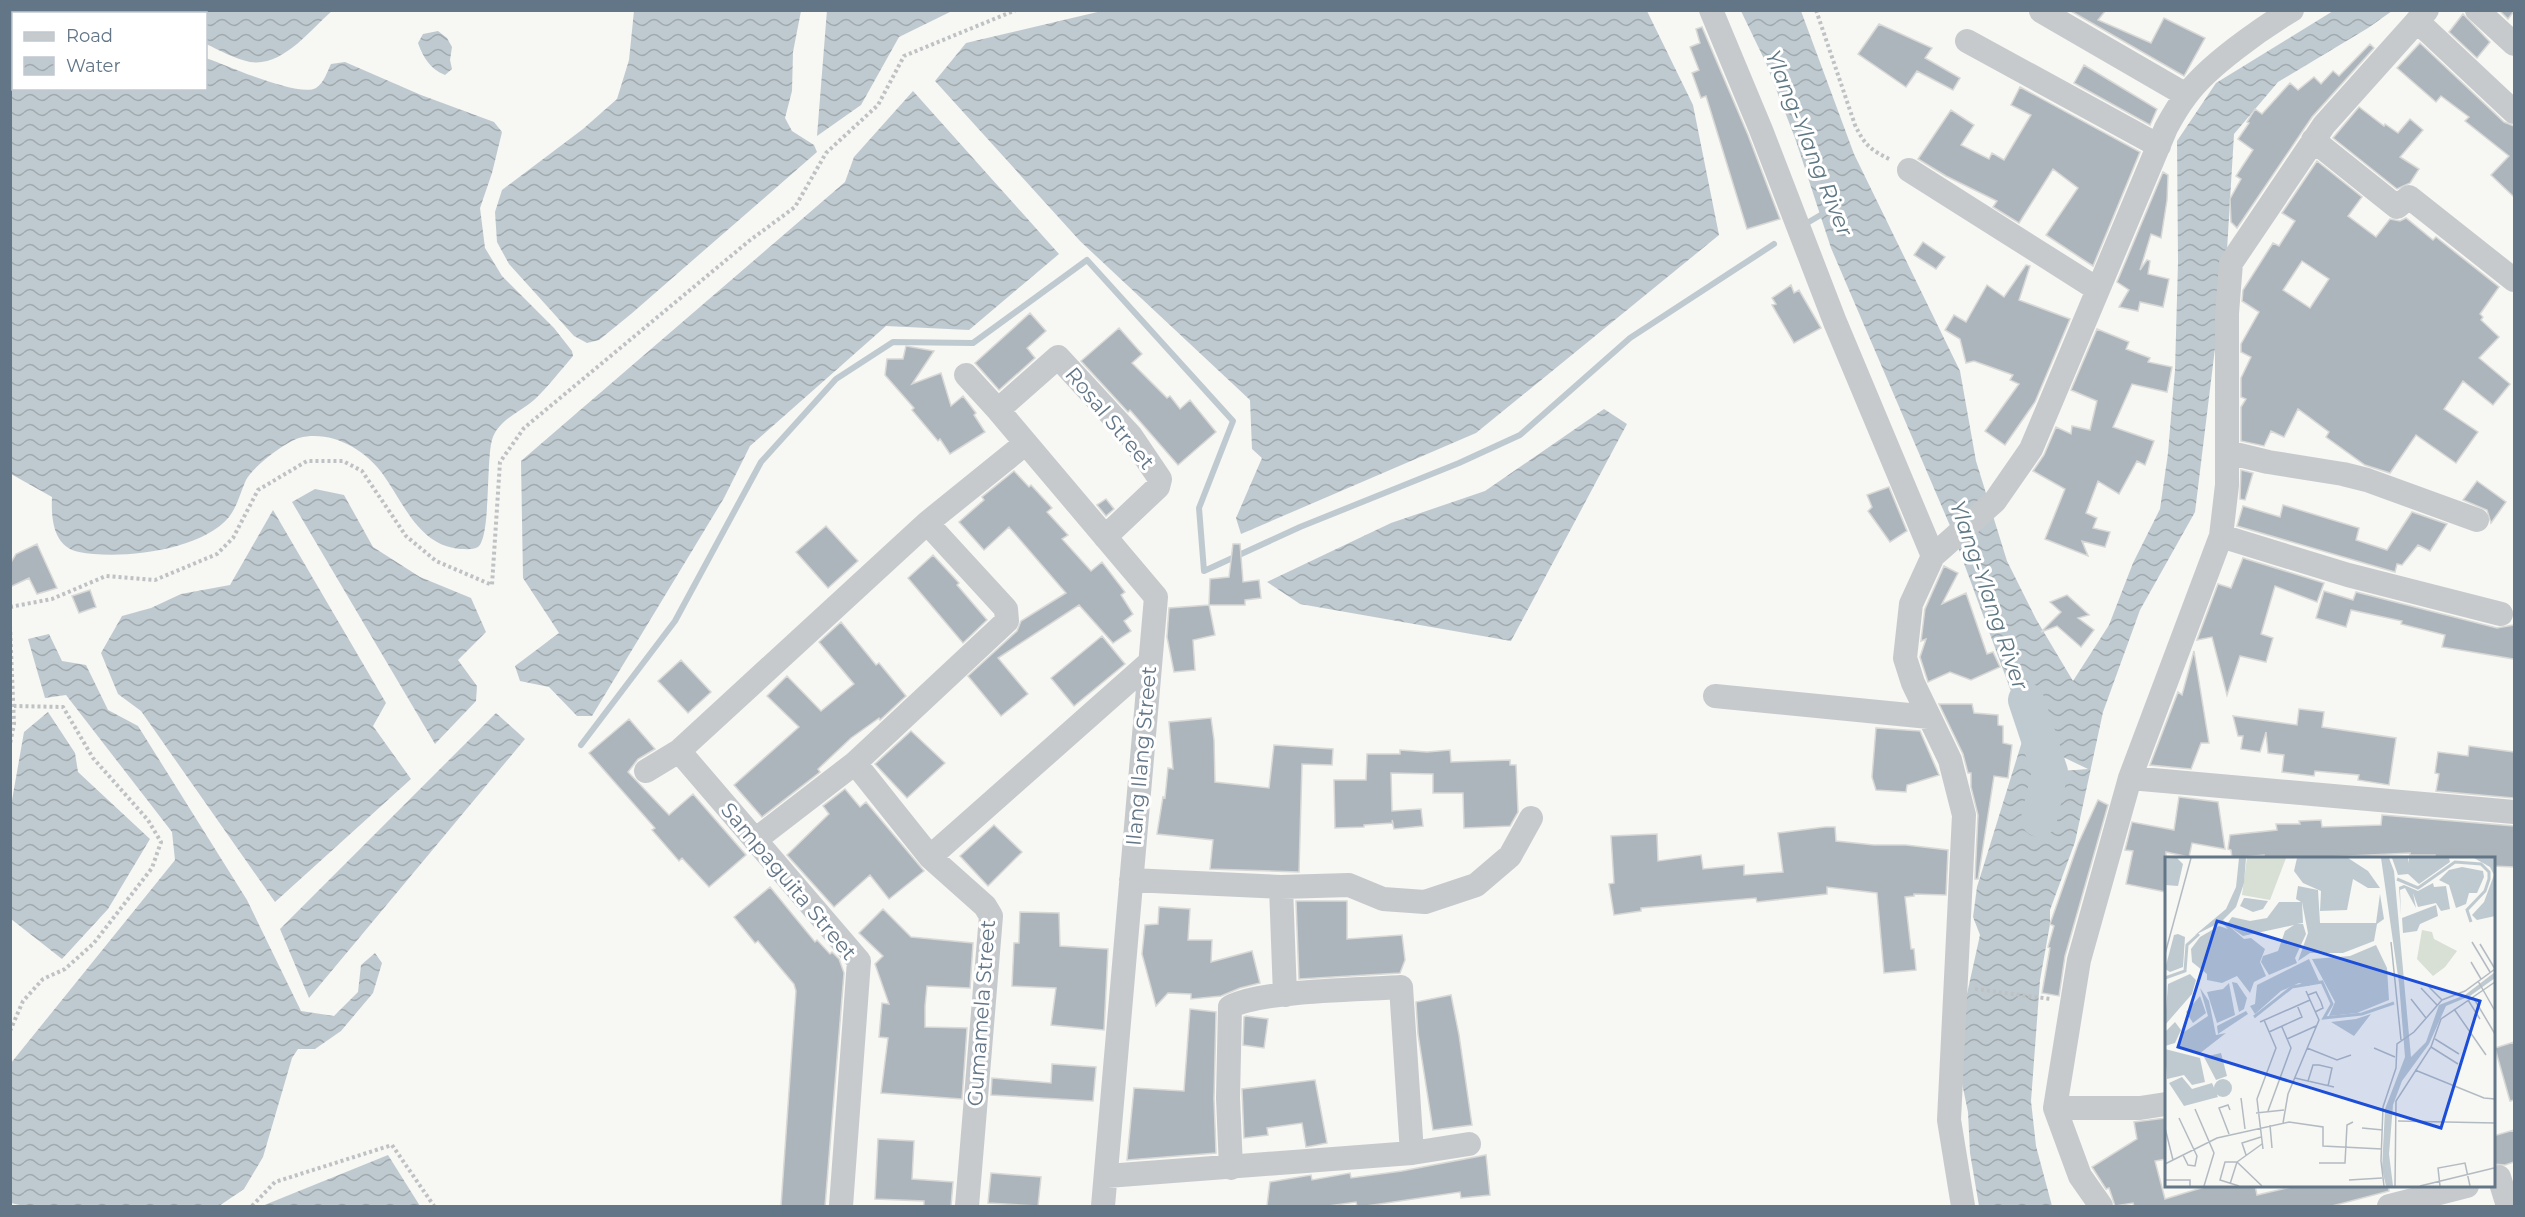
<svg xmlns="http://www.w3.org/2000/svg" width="2525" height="1217" font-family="Montserrat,sans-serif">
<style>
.water{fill:url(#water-waves);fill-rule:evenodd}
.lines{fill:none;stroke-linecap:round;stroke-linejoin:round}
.stream{stroke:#bfcad0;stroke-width:6}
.river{stroke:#bfcad0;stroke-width:36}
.building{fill:#acb5bb;stroke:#d8d8d6;stroke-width:1.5;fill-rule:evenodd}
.path{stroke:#bfc2c4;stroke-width:4;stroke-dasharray:3 3;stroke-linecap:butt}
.minor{stroke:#c6cacd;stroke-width:24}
.labels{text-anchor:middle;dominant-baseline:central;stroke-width:6;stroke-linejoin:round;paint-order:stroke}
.street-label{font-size:21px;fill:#637687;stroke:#fff}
.water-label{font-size:22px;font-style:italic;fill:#5f7883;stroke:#fff}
.inset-river{fill:none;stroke:#bfcad0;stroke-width:3}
.inset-road{fill:none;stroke:#b3bbc2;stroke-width:1.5}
.view{fill:#1d4ed8;fill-opacity:0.15;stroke:#1d4ed8;stroke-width:3}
.inset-edge{fill:none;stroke:#637687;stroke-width:3}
</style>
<defs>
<pattern id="water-waves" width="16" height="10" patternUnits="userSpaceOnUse" patternTransform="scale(1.5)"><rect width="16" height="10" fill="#bfcad0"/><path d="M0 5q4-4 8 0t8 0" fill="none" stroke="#9fa9ae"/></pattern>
</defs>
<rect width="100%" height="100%" fill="#f7f7f3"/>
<path class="water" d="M11,10L31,11L29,13L14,14L13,37L11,42Z
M827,10L952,11L899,37L861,105L817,136Z
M1106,10L1647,11L1693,105L1719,235L1476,433L1241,534L1236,518L1262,458L1252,449L1250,400L1080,241L935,81L966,43Z
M46,11H98L105,13L47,14Z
M116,11L332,10V11C310,30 283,67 250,62C235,59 219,50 206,44V14H124Z
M634,11H801L793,52L792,91L785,118L792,131L814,145L817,152L631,314L599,340L587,343L574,336L509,264L497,242L495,212L502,190L583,129L617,99L629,60Z
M1741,11H1801L1854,154L1960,371L1976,461L2007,561L2036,619L2073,681L2109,625L2133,563L2160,509L2168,453L2175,370L2178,262L2177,141L2216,83L2333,11H2392L2368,28L2278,82L2234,134L2227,250L2195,512L2140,610L2103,712L2075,842L2050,910V924L2040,980L2031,1101L2036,1146L2052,1206H1979L1970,1153L1968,1112L1957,1059L1963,1012L1980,935L1973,917L1977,887L2024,735L2012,694L1951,528L1831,248L1795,138L1766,63ZM2025,739L2088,769L2050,772Z
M438,31L447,38L452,47L450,60L452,69L445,75C430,69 423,57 418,43L423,34Z
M206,58C226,65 299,98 316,88C324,83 327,72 331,64L345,62L421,95L494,122L502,132L492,173L480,208L485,248L502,276L554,328L572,351L573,356C560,371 548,387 534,400C520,412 497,421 492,440C486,460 491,537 478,547C473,550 466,549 460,549C418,545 404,503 382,473C363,448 330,430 299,438C285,442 253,467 246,480C240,493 238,505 229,517C201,551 119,560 79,552C53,547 51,518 52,497L11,474V73L13,67L14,88H206Z
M913,91L1059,254L969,330L886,326L750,446L724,498L592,716H577L549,687L520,681L515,666L559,633L523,578L521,461L845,182L854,157Z
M1604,409L1627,424L1511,641L1300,604L1267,582L1391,523L1485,491Z
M315,489L344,495L373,547L420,577L471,598L486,632L458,660L477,686L476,701L435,744L292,502Z
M273,510L386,703L373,726L411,779L275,902L141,711L118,694L101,653L122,616L151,608L181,594L230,585Z
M49,634L62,661L86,665L108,710L138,726L247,900L301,1011L334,1016L358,992L361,965L375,953L382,963L373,993L341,1031L315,1049H298L292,1058L263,1157L244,1189L219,1206H24L11,1203V1063L175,860L172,832L66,695L45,698L28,639Z
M48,712L75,753L78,772L150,839L108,909L62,959L11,919V806L24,732Z
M496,713L525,739L309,998L280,929Z
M388,1155L420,1206H262Z"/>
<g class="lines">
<path class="stream" d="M1802,226L1824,213
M581,745L675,621L761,462L836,379L893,342L973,343L1087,260L1233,421L1199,508L1204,571L1300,527L1459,463L1520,435L1630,338L1774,244"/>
<path class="river" d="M2026,700L2050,772L2039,819"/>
</g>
<path class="building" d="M2069,10H2106L2098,20L2151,43L2164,18L2205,38L2184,76Z
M2499,10H2514V11L2508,19Z
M2463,14L2490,42L2477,58L2449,32Z
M1879,24L1932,48L1925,58L1960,78L1953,90L1917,71L1906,87L1858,54Z
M1702,27L1748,135L1780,219L1747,229L1706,96L1701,98L1692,73L1699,70L1690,47L1700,43L1696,29Z
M2420,43L2504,122L2514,126V197L2491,175L2509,156L2465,121L2469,117L2441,96L2436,102L2397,68Z
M2370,44L2374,48L2312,117L2237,228L2231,222L2230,199L2241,179L2236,176L2253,150L2238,139L2249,123L2247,122L2255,109L2262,114L2290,83L2298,90L2314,77L2321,84L2333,71L2339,76Z
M2084,65L2157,109L2150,125L2074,83Z
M2020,87L2140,152L2093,266L2046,235L2078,188L2053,169L2019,223L1993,207L1997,201L1946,176L1918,159L1951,110L1974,125L1961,145L1989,159L1992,153L2004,160L2031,115L2011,105Z
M2359,107L2384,126L2385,124L2398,133L2410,119L2423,130L2400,157L2419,169L2410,183L2397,189L2333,138Z
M2317,161L2362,197L2348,216L2376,237L2390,219L2400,221L2406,218L2433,240L2436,237L2499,287L2480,314L2483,317L2481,320L2499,337L2479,358L2510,384L2493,405L2463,381L2444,409L2478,432L2456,463L2416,435L2390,473L2365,465L2326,437L2329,432L2298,409L2284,437L2271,431L2264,446L2241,441V407L2246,399L2241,397V378L2251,357L2241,352V344L2259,312L2242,301L2243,290L2273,243L2279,246L2295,221L2282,213ZM2302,261L2329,279L2310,308L2283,290Z
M2163,172L2168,175L2167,200L2161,238L2151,234L2140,270L2147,260L2150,261L2148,274L2169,279L2163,307L2140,302L2138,311L2119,307L2129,290L2117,282Z
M1923,242L1945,257L1936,269L1914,255Z
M2026,265L2030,266L2019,300L2070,319L2035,402L2005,445L1985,431L2019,384L2010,380L2013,375L1974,361L1966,363L1960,339L1945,330L1954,315L1966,322L1987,285L2004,297Z
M1791,285L1794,293L1799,290L1821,328L1794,343L1772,305L1776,304L1772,298Z
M1030,313L1046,331L1027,348L1035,358L999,390L975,363Z
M1119,328L1142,354L1132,363L1167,398L1170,396L1180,409L1190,400L1216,432L1178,465L1130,410L1128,412L1081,361Z
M2097,329L2129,342L2126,349L2150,358L2148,362L2172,367L2167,392L2132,384L2113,427L2154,441L2145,465L2137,461L2119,494L2098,481L2086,513L2097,518L2093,528L2110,532L2105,547L2082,541L2088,556L2045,539L2065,489L2033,471L2044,455L2056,427L2071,434L2072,426L2090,430L2097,401L2071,390Z
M906,346L934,351L912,384L941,373L951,406L963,396L976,413L974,415L985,432L950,454L940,439L938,441L912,410L914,408L885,375L887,359H903Z
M2241,470L2253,473L2245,500L2240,499Z
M1014,471L1029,487L1031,485L1052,508L1047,512L1068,535L1062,539L1091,571L1102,562L1125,592L1121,595L1133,614L1124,621L1131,631L1113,643L1079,605L998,658L1028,694L1001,716L968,676L1017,631L1021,621L1066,593L1009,527L984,550L959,522L984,500L982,497Z
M2477,481L2506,502L2491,523L2487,510L2463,500Z
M1889,487L1907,531L1890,542L1868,511L1872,507L1867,495Z
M1106,499L1114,509L1106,516L1097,505Z
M2283,505L2359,528L2356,540L2387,550L2412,512L2447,524L2430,551L2418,545L2402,565L2397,564L2395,572L2237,526L2243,506L2280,517Z
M826,526L858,561L828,588L796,552Z
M37,544L57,588L37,594L29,578L10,587V564L16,554Z
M1233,544H1240L1243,582L1259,580L1261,598L1245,600V605H1209L1215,635L1193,640L1195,670L1174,672L1167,637L1169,608L1209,605L1210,579L1229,577Z
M933,555L959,583L957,585L987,620L963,643L908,578Z
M2243,558L2324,583L2317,602L2275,586L2261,634L2273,638L2266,662L2240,656L2227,695L2212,637L2197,640L2218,584L2231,588Z
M1944,566L1958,573L1942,604L1966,593L1987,654L1993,652L2000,667L1971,680L1950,672L1928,682L1920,657L1926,639L1921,641L1925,609Z
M90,590L96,607L79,613L72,596Z
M2324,591L2353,600L2356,592L2497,628L2514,625V659L2442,647L2445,635L2401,624L2402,621L2351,610L2346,627L2316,618Z
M2067,595L2089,615L2078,618L2094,630L2081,647L2057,626L2041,632L2061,612L2050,602Z
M841,622L876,665L879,663L906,696L880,720L879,718L851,738L818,769L820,772L762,817L734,785L799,727L767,696L787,676L821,711L854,684L819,642Z
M1102,636L1125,664L1074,706L1051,678Z
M2194,651L2209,743H2201L2191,769L2150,765L2178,692L2182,695Z
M681,660L711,692L688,713L658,681Z
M1939,704H1972L1974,713L1998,715V725L2003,726V743L2012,745L2008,778L1994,776L1978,879H1975L1978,815L1971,787V773H1968L1963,754Z
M2299,709L2324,712L2322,727L2396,738L2389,785L2358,780L2359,775L2315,771L2314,776L2282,772L2284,755L2268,753L2266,732L2260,752L2241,749L2243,736H2238L2233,716L2297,725Z
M1211,718L1214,740L1215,782L1269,788L1274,745L1333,749L1332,765L1302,764L1299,872L1210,869L1213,840L1157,834L1163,797L1165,798L1168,768L1173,769L1169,722Z
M629,719L655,749L638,759L628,772L669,815L693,794L746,855L709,887L682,858L679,861L652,830L655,828L589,753Z
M1876,728L1920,731L1939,775L1907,785L1906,792L1876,790L1872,777Z
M911,731L945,763L907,798L875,764Z
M2469,746L2514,752V798L2436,791L2439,774L2435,773L2438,752L2468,756Z
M1400,750L1427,752L1450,750L1451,762L1510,760V765H1516L1518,812L1510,826L1464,828L1463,793H1433V774L1391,773L1392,811L1421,809L1423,826L1394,829L1392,820L1393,823L1364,825V827L1335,828L1334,780H1366L1367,754H1400Z
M845,789L860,807L866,802L924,871L889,899L870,875L834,907L787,855L829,814L823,806Z
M2179,797L2218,802L2225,849L2192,843L2189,857L2166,852V892L2126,884L2133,851L2125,850L2132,822L2174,830Z
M2098,800L2108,805L2065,956L2059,996L2042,993L2050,948L2048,947L2054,926L2050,924L2078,844Z
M2382,815L2514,826V867L2493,866V858H2435V855H2410V853L2308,858H2264V855L2232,858L2231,850L2228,849L2230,835L2277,830L2276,824H2300L2299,821L2321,820L2322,827L2381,825Z
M994,825L1022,852L988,886L960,856Z
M1825,827H1835L1836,841L1874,845H1906L1948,850L1946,895L1914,894V896L1905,897L1911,949H1914L1916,970L1884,973L1877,893L1827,887V894L1757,902L1756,898L1641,908V911L1614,915L1609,884L1614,883L1611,836L1657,834L1658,861L1701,855L1703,869L1744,865V875L1783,872L1778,833Z
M770,887L815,942L817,940L830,954L832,952L839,959L844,973L825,1206H781L796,991L794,984L783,971L758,941L755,943L734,917Z
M1296,901H1347V939L1402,935L1405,960L1400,973L1299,979Z
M1159,907L1190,909L1188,940H1212L1211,962L1252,951L1260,983L1240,988L1221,996L1191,999V994L1168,993L1156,1006L1142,954L1145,925L1158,924Z
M883,909L911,937L973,943L970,988L927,986L925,1006V1027L967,1028L962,1099L881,1093L888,1038L879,1037L882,1003L889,1004L875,964L883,956L859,933Z
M1020,912L1059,913L1060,946L1108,949L1104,1030L1051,1025L1056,988L1012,986L1014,943H1019Z
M1451,995L1459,1035L1472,1125L1433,1130L1418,1034L1416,1002Z
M1190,1009L1216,1012L1214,1099L1216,1153L1127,1160L1134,1088L1184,1091Z
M1246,1016L1268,1019L1264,1048L1243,1045L1244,1017Z
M2514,1042V1100L2510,1101L2495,1048Z
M1052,1064L1096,1067L1093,1101L991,1095L992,1078L1051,1083Z
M1315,1080L1327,1143L1306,1147L1302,1123L1267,1128L1268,1135L1244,1138L1242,1089Z
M2166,1118V1159L2155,1161L2165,1199L2211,1185H2255L2257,1195L2300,1185H2388L2389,1191L2332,1206H2134L2133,1203L2115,1206L2109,1188L2106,1189L2092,1167L2137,1139L2134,1122Z
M2514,1130V1162L2505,1165L2493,1164V1136Z
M878,1139L914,1141L912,1179L953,1182L951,1206H924V1201L875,1199Z
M1486,1155L1490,1195L1461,1198L1460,1192L1366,1206H1357L1356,1202L1328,1206H1267L1270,1182L1311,1175L1312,1180L1350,1173L1351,1178L1402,1171Z
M991,1173L1041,1177L1038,1206L988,1203Z"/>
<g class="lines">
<path class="path" d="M1816,10L1855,125C1865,146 1871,150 1891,160
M10,607L52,599L106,576L155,580L217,554L233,538L258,490L307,461H343L362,471L406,536L436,561L492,585L500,462L524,428L749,241L795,207L826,153L878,105L904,56L1016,10
M10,626L14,724L10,744
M1975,989L2051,999
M10,1031L23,1001L43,979L65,969L94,943L152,868L161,842L148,820L93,758L63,707L14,706
M252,1206L275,1182L392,1145L434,1206"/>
<path class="minor" d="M1711,10L1761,130L1835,322L1933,556
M2477,10L2514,44
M2041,11L2186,95
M2417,21L2514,112
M1967,41L2159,146
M2313,140L2397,207L2409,197L2514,280
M1909,170L2097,289
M966,375L998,410L1156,597L1103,1206
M998,410L1058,357L1131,436L1160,479L1158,487L1105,537
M2227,452L2268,462L2343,474L2367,480L2477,520
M2221,536L2348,575L2501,614
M1715,696L1929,717
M679,751L859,961L841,1206
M855,763L930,857L985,906L991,916L967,1206
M646,771L679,751L927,523L1026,443
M2130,778L2514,812
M755,840L855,763L1007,621L1006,609L927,523
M930,857L1149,663
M1131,880L1281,887L1349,885L1383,899L1425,902L1476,885L1510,856L1531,818
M1281,887L1285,995
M2055,1108H2140L2166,1104
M1231,1168L1228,1098L1230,1007C1261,990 1362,990 1401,987L1412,1153
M1107,1176L1412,1153L1469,1144
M2499,1177L2508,1206
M1963,1206L1949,1120L1964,815L1950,760L1913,683L1905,658L1911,604L1933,556L1995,501L2031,449L2166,128C2172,117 2178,106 2186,96C2206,67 2262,28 2292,10
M2101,1206L2080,1176L2055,1108L2079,960L2130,778L2221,536L2227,485V313L2231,263L2324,125L2427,10
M2389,1206L2467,1186"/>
</g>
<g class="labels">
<g class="street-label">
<text transform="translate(1110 418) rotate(50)">Rosal Street</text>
<text transform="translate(1141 756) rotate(-85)">Ilang Ilang Street</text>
<text transform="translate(789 881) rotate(50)">Sampaguita Street</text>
<text transform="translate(981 1013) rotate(-86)">Gumamela Street</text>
</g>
<g class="water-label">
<text transform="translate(1809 143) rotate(68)">Ylang-Ylang River</text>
<text transform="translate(1989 595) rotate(71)">Ylang-Ylang River</text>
</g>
</g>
<g transform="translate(2165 857)">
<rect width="330" height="330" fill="#f7f7f3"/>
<path d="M82,1H121L105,43L77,38Z" fill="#d8dfd4"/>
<path d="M257,73L267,75L269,82L292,94L280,110L268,119L252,102Z" fill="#d8dfd4"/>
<path d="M12,1L18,7L13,29L0,28V2ZM74,1H81L79,26L71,50L58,63L62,67L67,60L85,64L102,61L114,45H136L131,42L133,29L153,33L155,66H211L215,37L219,62L212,67L209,84L178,96H145L133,104L143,76L137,45L138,66L132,67H138L141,77L130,101L132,106L104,118L96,105L98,99L113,94L120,74L129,68L78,79L64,69L79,82L86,81L100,92L95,105L101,119L89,125L85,136L72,119L57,126L42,123V117L27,105L26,92L35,80L54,69L63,72L56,65L30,78L61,52L71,30ZM132,1H183L203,14L215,31H203L188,22L182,53L155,54L156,34L138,26L129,14ZM216,1H224L229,14L246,200L261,185L274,148L300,138L330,115V121L305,139L281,149L264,187L237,224L228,248L224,297L228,329H221L217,312L220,252L240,200L234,126ZM227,1H243V6L244,1H284L285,5L254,27L243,17L233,18ZM309,1H330V59L312,63L307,58L319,45L329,18L325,10ZM297,10L318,14L319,20L312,36H304L301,47L291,51L284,28L274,23L284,13ZM268,26L269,30L281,29L285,52L276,54L271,46L253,50L248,36L251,51L240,31L235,33L236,58L234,30L239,28L253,34ZM79,41H81L103,44L98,52L88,55L75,49ZM271,48L273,59L255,67L252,74L238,76L237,61ZM13,77L20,80L18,110L5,115L0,112L9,78ZM211,88L222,111L224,143L192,156L164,159L170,145L147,102L185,99ZM144,102L154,124L143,129L134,126L116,134L90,157L85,149L90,147L92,128ZM25,117L31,123L27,137L0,168L3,127ZM67,125L72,126L82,141L79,152L74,155ZM64,126L70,158L52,166L42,135L58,132ZM35,131L44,144L51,178L61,176L34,197L14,189L19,175L43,159ZM35,139L41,156L28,166L21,155ZM81,154L83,157L53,177L52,169ZM206,157L189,179L166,165L191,162ZM10,165L16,173L10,186L0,189V175ZM0,192L35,201L40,225L27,228L19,218L2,222ZM56,196L62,219L51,223L39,200ZM17,220L27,232L47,226L53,240L19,249L4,226ZM49 231a9 9 0 1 1 18 0a9 9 0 1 1-18 0Z" fill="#bfcad0"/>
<path class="inset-river" d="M232,22L253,31L290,5L316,7L324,15V22L320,34L302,53L306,65M0,121L20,114L22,88L34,77M89,160L127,130L157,125L167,147L159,161L197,157L229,146"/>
<path class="inset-road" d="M226,85L236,183M307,85L325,115M315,87L330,112M0,97L26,1M306,105L316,122M313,124L330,154M264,130L277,143M256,131L272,148M143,138L151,135L156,145L158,151L150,155M308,140L330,177M246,142L261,161M303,143L315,162M289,152L321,198M95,165L145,143M104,175L137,160L132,148M122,182L151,169M270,182L294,197M266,190L293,207M142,191L172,203L186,198M209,191L230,200M250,213L319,241L330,242M130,221L169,230M143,224L148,208H154L167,211L163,229M76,241L80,272M30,252L49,296L39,329M103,254L126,191L117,170M91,256L119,253M14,261L32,299L30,309L23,308L18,298M233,264L330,266M118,266L123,237L154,163L141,134M105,268L107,291M0,271L8,303M197,271L218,273M64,277L54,251L63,248L65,253M98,292L92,242L111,191L99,163M81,298L77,286L96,280M72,305L97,287M154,306H180L182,268L188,265M0,307L52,281L124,265L158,270V289L217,292M0,323H25V329M184,323L217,321M65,327L72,305M74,329L55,323L60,305H72L97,329M219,329L216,304L218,250L231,211L232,187L249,175L277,143L300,134L330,112M230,329L231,244L266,190L276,162L330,125M255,329L329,311M275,329L273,311L300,306L305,329"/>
<path class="view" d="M52,64L315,144L276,271L13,190Z"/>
<rect width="330" height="330" class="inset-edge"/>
</g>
<rect width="2525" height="1217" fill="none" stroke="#637687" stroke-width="24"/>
<rect x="12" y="12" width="195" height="78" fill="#ffffff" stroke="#c1c8cf" stroke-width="1.5"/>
<rect x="24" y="32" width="30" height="9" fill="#c6cacd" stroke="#c1c8cf" stroke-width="1.5"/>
<text x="66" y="42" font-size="18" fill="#637687">Road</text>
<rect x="24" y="57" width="30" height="18" fill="url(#water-waves)" stroke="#c1c8cf" stroke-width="1.5"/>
<text x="66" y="72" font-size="18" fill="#637687">Water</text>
</svg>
